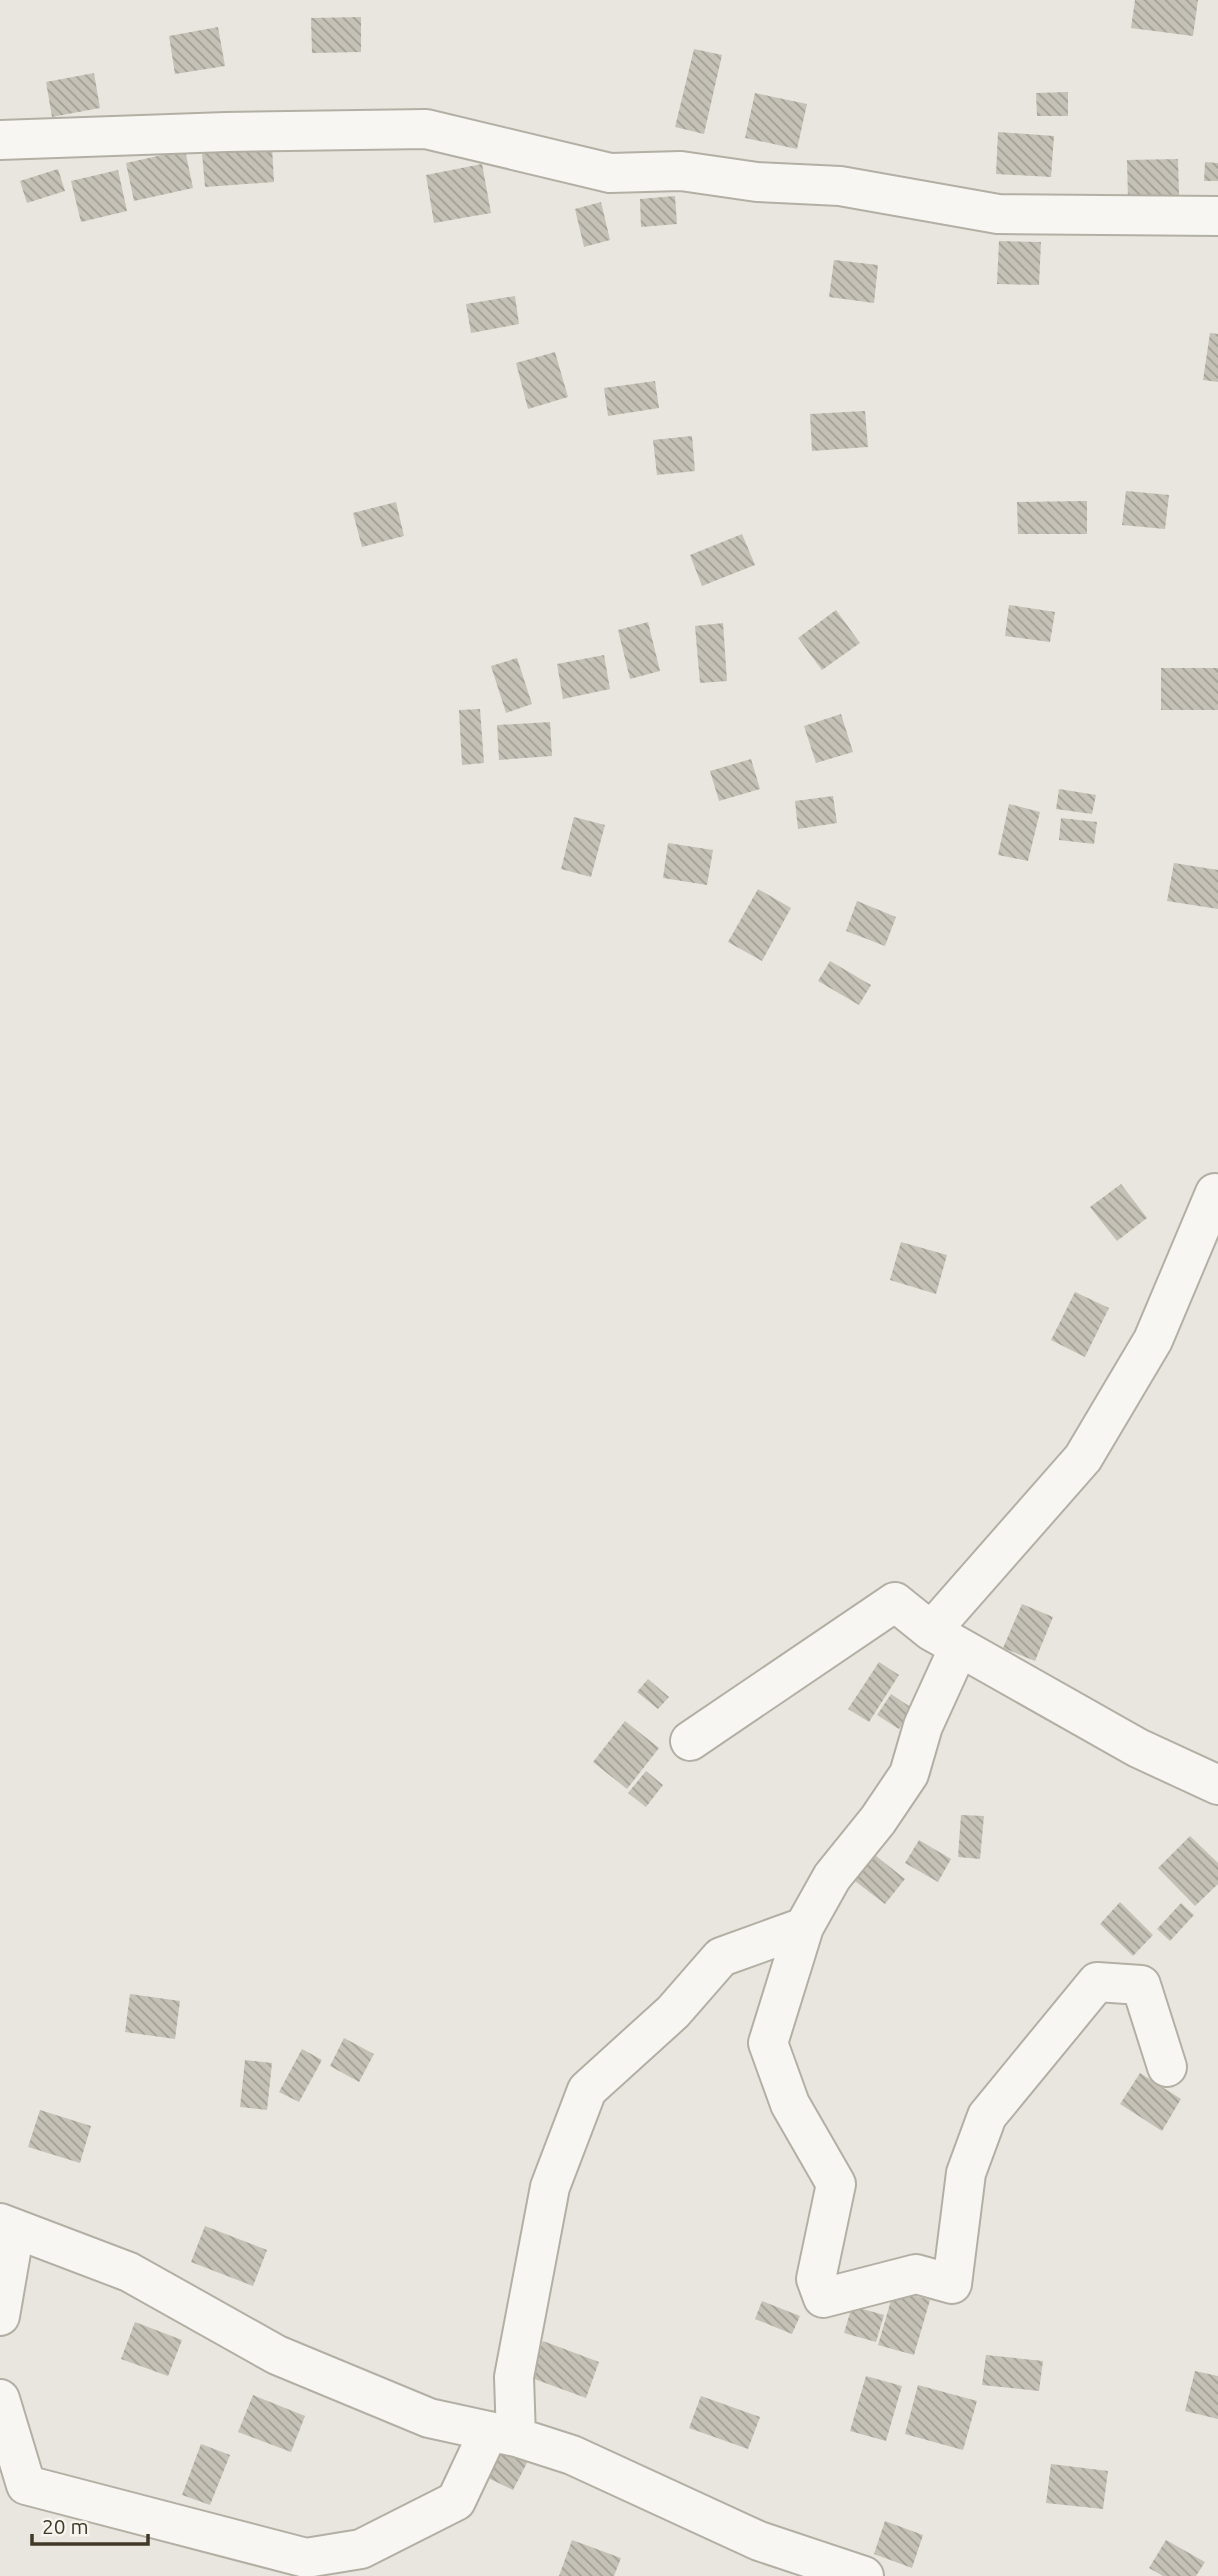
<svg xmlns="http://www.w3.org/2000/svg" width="1218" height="2576" font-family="Ubuntu,sans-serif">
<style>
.building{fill:url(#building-back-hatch)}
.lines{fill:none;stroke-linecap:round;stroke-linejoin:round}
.minor-casing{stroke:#b3afa4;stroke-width:42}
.minor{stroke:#f7f6f2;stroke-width:38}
</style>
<defs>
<pattern id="building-back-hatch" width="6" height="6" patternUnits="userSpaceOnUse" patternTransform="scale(1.75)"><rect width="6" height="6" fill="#c5c1b6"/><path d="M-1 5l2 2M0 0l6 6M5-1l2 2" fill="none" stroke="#a19e94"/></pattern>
</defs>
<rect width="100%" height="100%" fill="#e9e6df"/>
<path class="building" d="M1135,0H1198L1193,36L1131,28Z
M361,17V52L312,53L311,18Z
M218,27L225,66L175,74L169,36Z
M694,49L722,55L704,134L675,127Z
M94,73L100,108L52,117L46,82Z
M1068,92V116H1037L1036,93Z
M755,93L807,104L797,149L745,138Z
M998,132L1054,136L1051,177L996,174Z
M272,147L274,182L205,187L202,153Z
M185,150L193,188L134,201L126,163Z
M1178,159L1179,197L1128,199L1127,160Z
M1205,162L1218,163V181H1204Z
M482,164L491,213L434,223L426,175Z
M58,169L65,191L27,203L20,181Z
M118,170L127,211L81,222L71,181Z
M675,196L677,224L641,227L640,199Z
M601,202L610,240L584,247L575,209Z
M999,241L1041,242L1039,285L997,284Z
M834,260L878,265L874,303L829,297Z
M515,296L519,324L471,333L466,304Z
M1210,333L1218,334V382L1203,380Z
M555,352L568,397L528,409L516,363Z
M655,381L659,408L608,416L604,388Z
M865,411L868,447L812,451L810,414Z
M692,436L695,471L657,475L653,440Z
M1126,491L1169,495L1165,529L1122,525Z
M1087,501V534H1018L1017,502Z
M396,502L404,536L362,547L353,513Z
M742,534L755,565L702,586L690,555Z
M1009,605L1055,612L1050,642L1005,636Z
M836,610L860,643L822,670L798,638Z
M648,622L660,671L630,679L618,630Z
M723,623L727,681L700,683L695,626Z
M604,655L610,689L563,699L557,664Z
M517,658L532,704L506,713L491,666Z
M1161,668H1218V710H1161Z
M480,709L484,763L462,765L459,710Z
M841,714L853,752L816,763L804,726Z
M550,722L552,756L499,760L497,725Z
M751,759L760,789L719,801L710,771Z
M1059,789L1096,795L1092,814L1056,809Z
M833,796L837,823L798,829L795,801Z
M1009,804L1040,812L1028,861L998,855Z
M574,817L605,825L591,877L561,869Z
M1061,818L1097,822L1094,844L1059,840Z
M668,843L713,850L707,885L663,878Z
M1174,863L1218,870V909L1167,901Z
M758,889L791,908L762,961L728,942Z
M857,901L896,917L885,946L846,931Z
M830,961L871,985L859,1005L818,981Z
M1121,1184L1147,1218L1117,1241L1090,1207Z
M901,1242L947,1255L936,1294L890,1280Z
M1075,1292L1109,1308L1085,1357L1051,1340Z
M1022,1604L1053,1617L1035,1661L1003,1648Z
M879,1662L899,1675L869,1722L848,1709Z
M648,1679L669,1697L658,1709L637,1692Z
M891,1694L912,1708L899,1729L877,1715Z
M625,1721L659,1748L627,1789L593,1762Z
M646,1771L663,1785L646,1807L628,1793Z
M961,1815L984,1816L980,1859L958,1857Z
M1190,1836L1218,1863V1884L1195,1906L1158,1868Z
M919,1840L951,1859L938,1882L905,1863Z
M871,1852L905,1879L885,1904L851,1878Z
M1120,1902L1153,1935L1133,1956L1100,1924Z
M1181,1903L1194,1915L1170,1941L1157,1929Z
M130,1994L180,2001L175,2039L125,2032Z
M344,2038L374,2054L359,2082L330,2066Z
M302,2049L322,2060L299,2102L279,2092Z
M245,2060L272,2063L267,2110L240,2107Z
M1140,2073L1181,2099L1162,2131L1120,2104Z
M40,2110L91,2126L80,2163L28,2147Z
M205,2226L267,2250L253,2286L191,2262Z
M894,2290L930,2300L914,2355L878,2345Z
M762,2301L800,2316L792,2334L755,2319Z
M852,2306L884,2315L876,2342L844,2333Z
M135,2322L182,2340L168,2376L121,2359Z
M543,2341L599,2362L586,2398L529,2377Z
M986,2355L1043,2361L1039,2391L982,2385Z
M1195,2371L1218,2376V2419L1185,2411Z
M866,2376L902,2386L886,2441L850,2431Z
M918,2385L977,2401L963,2450L905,2434Z
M253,2395L305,2416L291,2452L238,2432Z
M701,2396L760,2417L748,2449L689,2428Z
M201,2444L230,2455L210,2505L182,2495Z
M503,2444L530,2457L513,2490L486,2477Z
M1051,2464L1108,2471L1103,2509L1046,2503Z
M885,2521L923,2535L912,2568L874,2554Z
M572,2540L621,2558L614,2576H559Z
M1166,2540L1205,2562L1196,2576H1163L1149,2568Z"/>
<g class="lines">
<defs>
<path id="minor" d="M0,140L226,132L426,129L610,173L681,171L757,182L840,186L998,214L1218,216
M931,1631L1083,1458L1153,1340L1215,1193L1218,1194
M690,1741L895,1602L931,1631L1138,1748L1218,1785
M804,1927L768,2043L790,2104L836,2184L816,2279L823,2298L916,2274L952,2284L966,2173L987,2116L1097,1982L1141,1985L1167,2067
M0,2223L129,2272L277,2355L429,2418L516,2437L572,2455L759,2541L864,2576
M0,2316L15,2229
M0,2399L26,2485L306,2558L361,2549L456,2501L489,2431
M516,2437L514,2377L550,2187L587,2090L673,2012L721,1957L804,1927L832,1877L878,1820L909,1774L923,1726L959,1647"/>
</defs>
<use href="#minor" class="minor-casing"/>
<use href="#minor" class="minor"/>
</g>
<path d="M32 2534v10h116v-10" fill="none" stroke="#403928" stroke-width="3.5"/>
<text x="42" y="2534" font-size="21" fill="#403928" stroke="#f6f4ef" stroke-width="5" paint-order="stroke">20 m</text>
</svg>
